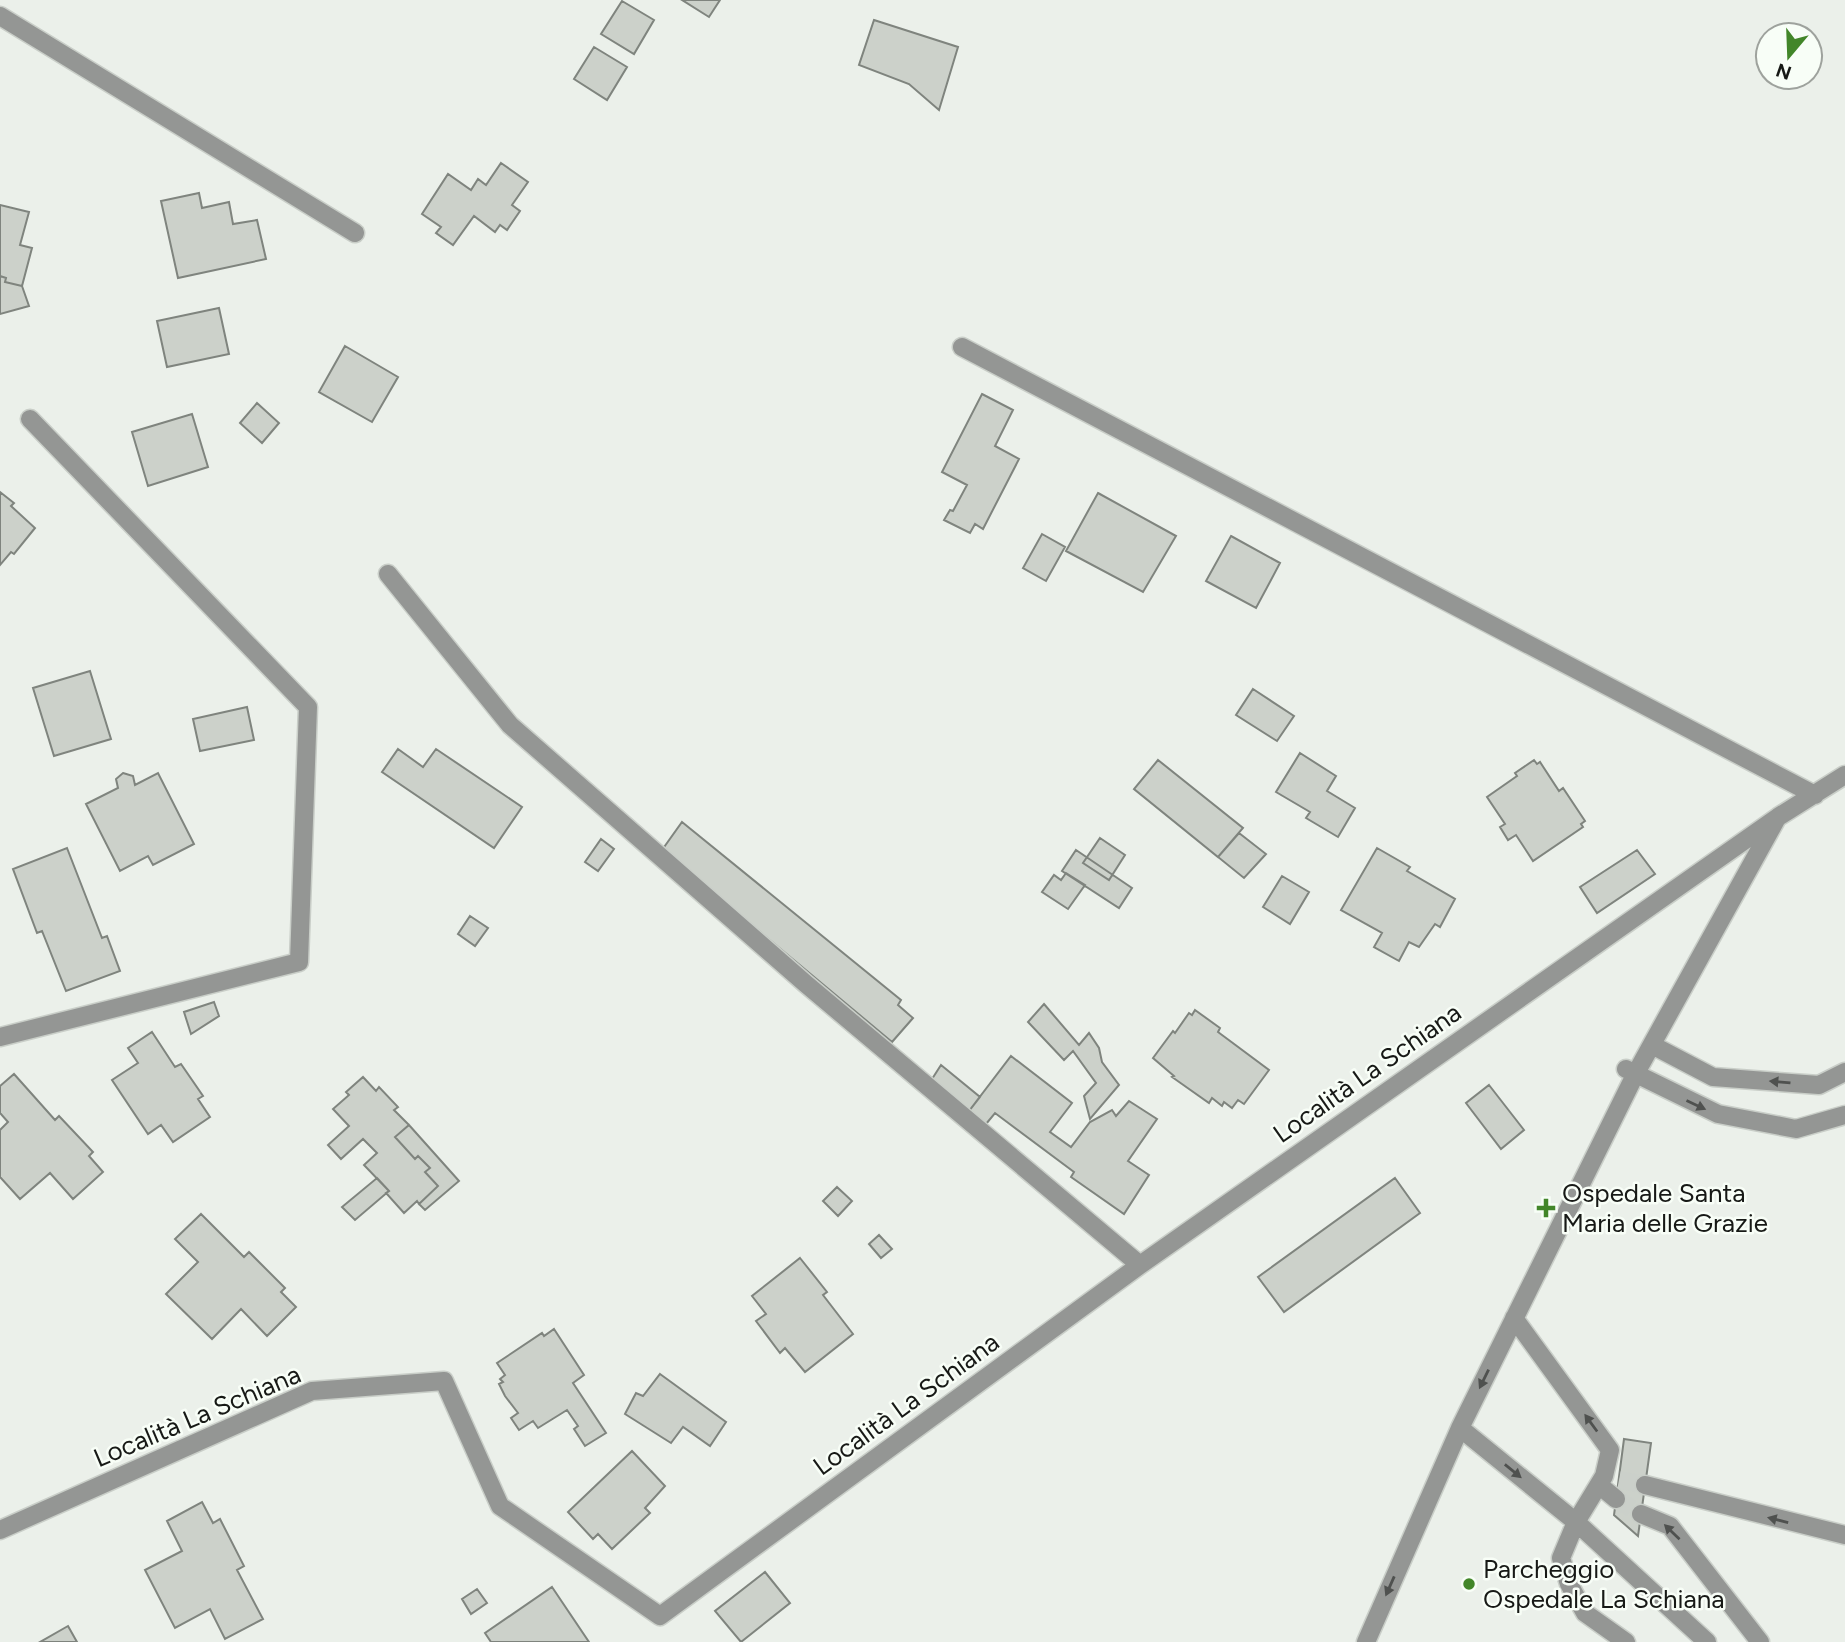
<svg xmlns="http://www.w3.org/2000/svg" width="1845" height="1642" font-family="Figtree,sans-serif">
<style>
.building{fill:#ccd1ca;stroke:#7f847e;stroke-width:2}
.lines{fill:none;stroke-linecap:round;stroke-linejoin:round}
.minor-tunnel{stroke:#cbd0ca;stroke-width:18;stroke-dasharray:18 9;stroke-linecap:butt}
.minor-casing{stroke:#c9cec8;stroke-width:21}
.minor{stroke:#949694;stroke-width:18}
.oneway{fill:#4f514f}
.poi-dot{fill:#428629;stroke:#f8fef7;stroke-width:2.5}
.labels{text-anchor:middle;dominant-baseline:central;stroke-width:5;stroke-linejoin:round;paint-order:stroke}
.street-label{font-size:26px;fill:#171916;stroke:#f8fef7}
.poi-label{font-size:26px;fill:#171916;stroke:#f8fef7;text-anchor:start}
</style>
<rect width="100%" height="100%" fill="#ebf0ea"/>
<path class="building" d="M682,0H720L709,17Z
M622,1L654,20L634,54L601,34Z
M874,20L958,47L939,110L909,84L859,65Z
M594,47L627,67L607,100L574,79Z
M501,163L528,182L512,205L520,211L507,230L500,225L495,232L474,216L453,245L436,233L441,227L422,214L448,174L471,190L478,179L486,185Z
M199,193L202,208L229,202L233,224L257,220L266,259L178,278L161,201Z
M0,205L29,212L20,245L32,248L22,286L5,282L6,278L0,276Z
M0,276L6,278L5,282L22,286L29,306L0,314Z
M219,308L229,354L167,367L157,321Z
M345,346L398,377L372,422L319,392Z
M982,394L1013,410L995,446L1019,459L983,529L975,524L970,533L944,520L950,510L953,511L967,485L942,472Z
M257,403L279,423L262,443L240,423Z
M192,414L208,467L148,486L132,432Z
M0,492L14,503L11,506L35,528L14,554L11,552L0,565Z
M1098,493L1176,536L1143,592L1066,551Z
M1042,534L1065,547L1046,581L1023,568Z
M1231,536L1280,563L1256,608L1206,581Z
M90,671L111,739L54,756L33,688Z
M1253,689L1294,716L1277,741L1236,715Z
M247,707L254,740L200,751L193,719Z
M398,749L423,767L436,749L522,807L494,848L382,772Z
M1300,753L1336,776L1327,791L1355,808L1338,837L1306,818L1310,812L1276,792Z
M1158,760L1243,828L1218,857L1134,789Z
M1534,760L1537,764L1540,762L1559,791L1563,788L1585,821L1581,824L1583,827L1533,861L1516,835L1508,840L1500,827L1505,824L1487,797L1517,776L1515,773Z
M123,773L133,776L135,785L158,773L194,844L153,865L148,856L120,871L86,804L118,788L116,779Z
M682,822L901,1000L898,1005L913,1018L892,1042L662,850Z
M1239,833L1266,854L1244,878L1218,857Z
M1100,838L1125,855L1109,880L1083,863Z
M601,839L614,849L598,871L585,862Z
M67,848L102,938L107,936L120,971L66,991L42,931L37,933L13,869Z
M1377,848L1410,867L1407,871L1455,899L1440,927L1435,924L1419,947L1409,942L1399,961L1374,947L1382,933L1341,910Z
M1076,850L1132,888L1119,908L1062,871Z
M1637,850L1655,874L1597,913L1580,887Z
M1066,873L1085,885L1068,909L1042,892L1054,875L1061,880Z
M1282,876L1309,892L1290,924L1263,907Z
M470,916L488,928L475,946L458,934Z
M214,1002L219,1016L191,1034L184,1012Z
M1044,1004L1079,1045L1089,1033L1099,1048L1102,1062L1119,1085L1090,1119L1084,1096L1096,1083L1073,1051L1064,1060L1028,1022Z
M1195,1010L1220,1028L1218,1032L1269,1070L1244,1104L1238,1100L1232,1108L1224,1102L1222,1106L1212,1098L1209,1103L1172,1077L1174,1076L1153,1058L1173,1031L1175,1033L1189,1013L1192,1015Z
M152,1032L175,1067L181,1064L203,1096L198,1099L210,1117L173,1142L161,1125L148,1134L112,1080L138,1063L128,1048Z
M1011,1056L1072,1103L1050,1132L1071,1147L1090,1122L1112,1110L1116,1116L1129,1101L1157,1119L1128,1161L1149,1175L1124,1214L1071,1177L1074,1172L995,1113L986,1124L969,1111Z
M941,1065L980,1097L969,1111L932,1079Z
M14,1074L55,1120L59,1116L93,1152L89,1156L103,1172L73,1199L50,1173L20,1199L0,1177V1130L8,1122L0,1113V1086Z
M363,1077L376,1091L379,1087L398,1107L394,1110L409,1125L395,1137L415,1159L418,1156L430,1168L425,1172L438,1186L419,1204L417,1201L404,1213L386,1193L389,1191L364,1165L377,1153L363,1139L341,1159L328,1145L349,1126L333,1109L349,1095L346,1092Z
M1489,1085L1524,1130L1501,1149L1466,1103Z
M409,1125L459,1181L425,1210L419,1204L438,1186L425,1172L430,1168L418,1156L415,1159L395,1137Z
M377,1178L389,1191L355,1220L342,1207Z
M1395,1178L1420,1213L1284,1312L1258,1277Z
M837,1187L852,1201L838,1216L823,1201Z
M201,1214L244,1257L249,1252L285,1288L281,1292L296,1307L267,1336L241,1309L212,1339L166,1294L198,1262L175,1239Z
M879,1235L892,1249L881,1258L869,1244Z
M800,1258L827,1292L823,1295L853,1334L805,1372L785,1348L780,1353L756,1321L766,1314L752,1296Z
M554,1329L584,1375L573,1383L606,1433L585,1446L574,1429L578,1426L567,1410L538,1428L533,1421L519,1430L511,1418L518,1413L505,1396L499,1384L503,1382L500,1379L505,1375L497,1363L542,1333L544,1336Z
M660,1374L726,1422L710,1446L683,1427L671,1443L625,1414L636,1393L643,1396Z
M1624,1439L1651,1443L1638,1536L1614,1515Z
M632,1451L665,1486L645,1508L650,1513L612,1549L598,1534L593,1539L568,1512Z
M202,1502L213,1523L220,1519L244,1566L237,1570L263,1619L225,1639L210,1609L175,1628L145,1570L182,1551L167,1521Z
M765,1572L790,1603L741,1642L715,1611Z
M552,1587L589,1642H491L485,1633Z
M477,1589L487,1603L471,1614L462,1599Z
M68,1626L77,1642H40Z"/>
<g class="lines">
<path class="minor-tunnel" d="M1619,1480L1645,1485
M1616,1499L1641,1514"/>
<defs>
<path id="minor" d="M0,16L355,233
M962,347L1815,795
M388,574L510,725L806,984L1140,1265
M0,1037L299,962L308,707L30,419
M1652,1045L1713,1077L1819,1085L1845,1072
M1626,1069L1718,1114L1796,1129L1845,1115
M1514,1318L1610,1450L1604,1476L1576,1522L1561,1558L1569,1584L1585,1613L1626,1642
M1460,1428L1576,1522L1707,1642
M1599,1485L1616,1499
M1645,1485L1845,1535
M1641,1514L1670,1526L1760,1642
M0,1530L312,1391L444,1381L500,1506L660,1616L1140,1265L1778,817L1845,775
M1366,1642L1460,1428L1636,1073L1776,820"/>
</defs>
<use href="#minor" class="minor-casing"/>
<use href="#minor" class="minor"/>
</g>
<defs><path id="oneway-solid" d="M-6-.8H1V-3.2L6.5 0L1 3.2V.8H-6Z" transform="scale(1.75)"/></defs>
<g class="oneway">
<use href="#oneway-solid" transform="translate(1780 1082) rotate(-175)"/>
<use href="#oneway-solid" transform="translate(1696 1105) rotate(25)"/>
<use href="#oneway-solid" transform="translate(1484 1379) rotate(116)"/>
<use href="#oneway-solid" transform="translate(1591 1423) rotate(-126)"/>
<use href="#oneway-solid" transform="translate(1513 1471) rotate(39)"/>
<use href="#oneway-solid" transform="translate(1778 1520) rotate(-166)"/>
<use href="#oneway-solid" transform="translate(1672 1532) rotate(-136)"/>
<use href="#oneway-solid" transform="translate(1390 1586) rotate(114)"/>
</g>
<g class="poi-dot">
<path d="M1542.5 1197.5h7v7h7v7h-7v7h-7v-7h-7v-7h7z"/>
<circle cx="1469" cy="1584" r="7"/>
</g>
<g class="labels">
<g class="street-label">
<text transform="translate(1367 1073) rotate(-35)">Località La Schiana</text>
<text transform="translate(906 1404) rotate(-36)">Località La Schiana</text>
<text transform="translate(197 1416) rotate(-23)">Località La Schiana</text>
</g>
<g class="poi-label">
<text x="1562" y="1193">Ospedale Santa<tspan x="1562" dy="30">Maria delle Grazie</tspan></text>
<text x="1483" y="1569">Parcheggio<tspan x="1483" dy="30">Ospedale La Schiana</tspan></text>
</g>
</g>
<g transform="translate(1789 56) rotate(199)"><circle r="33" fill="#f8fef7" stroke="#9ea29d" stroke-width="2"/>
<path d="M0-5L12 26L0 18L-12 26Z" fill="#428629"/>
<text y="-10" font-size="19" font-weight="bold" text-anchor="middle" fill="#171916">N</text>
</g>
</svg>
